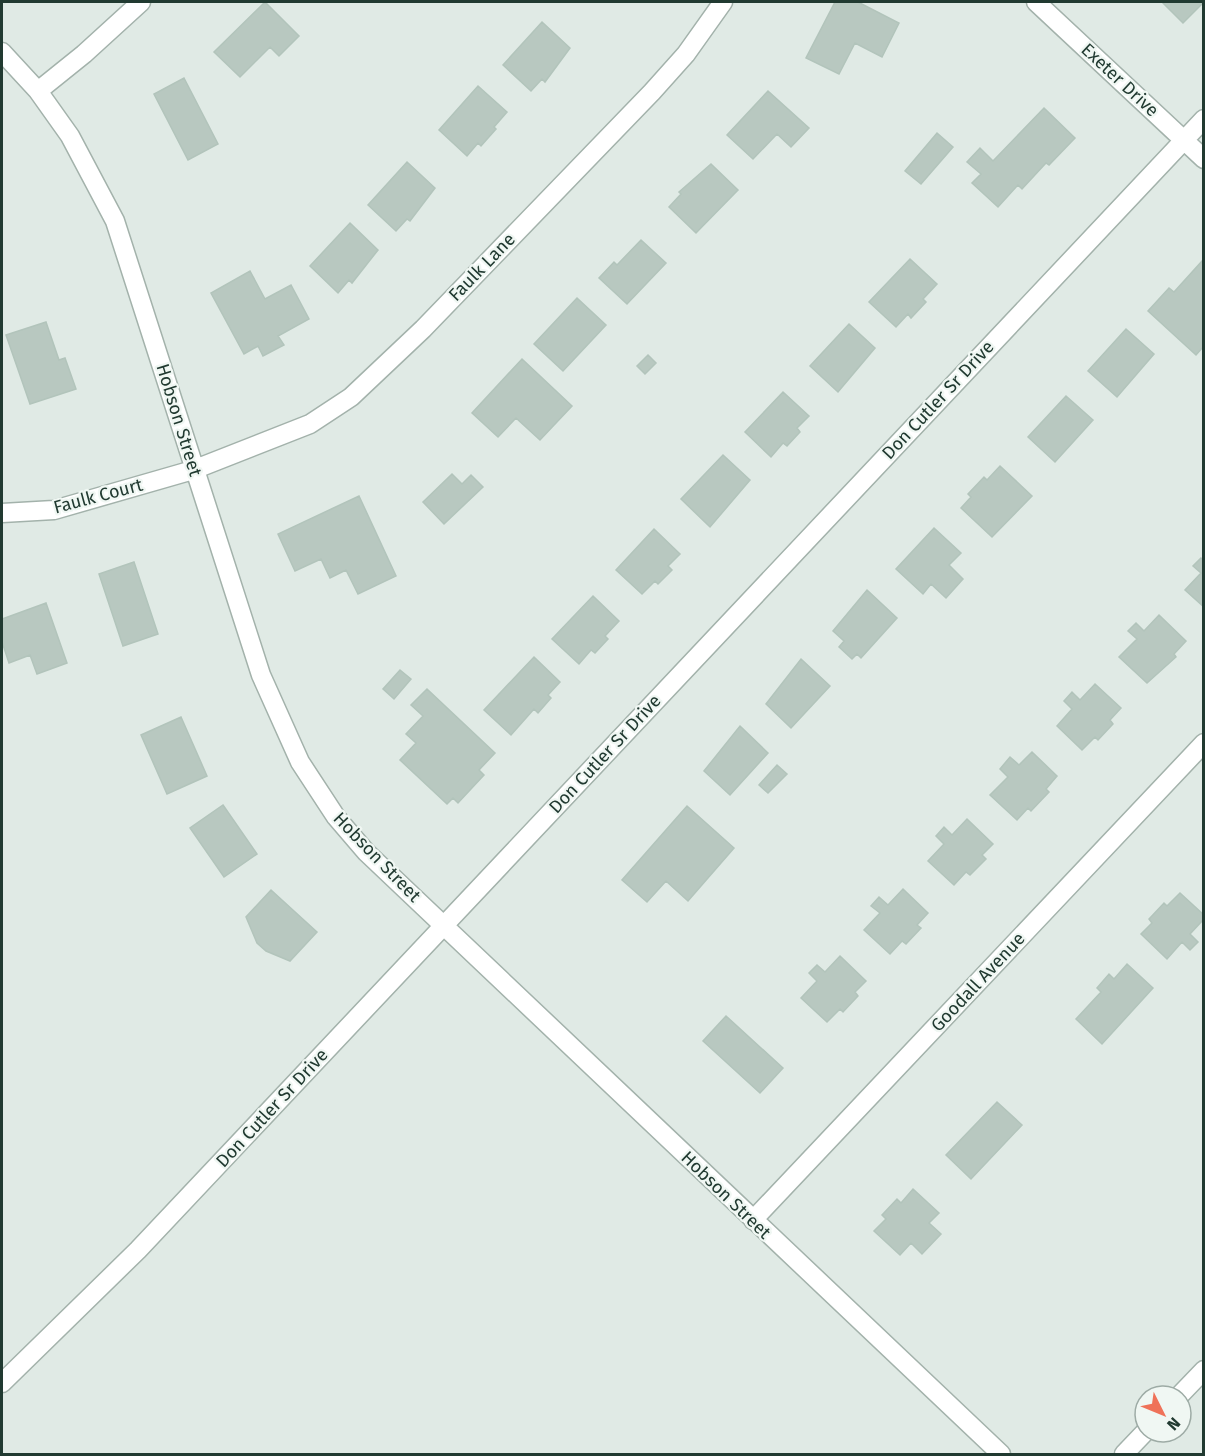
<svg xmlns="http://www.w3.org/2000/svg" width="1205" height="1456" font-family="'Fira Sans',sans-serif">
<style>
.building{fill:#b8c8c0;stroke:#b2c4bb;stroke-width:1.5}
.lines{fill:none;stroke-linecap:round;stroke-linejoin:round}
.minor-casing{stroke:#a3b2ab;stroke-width:21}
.minor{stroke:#fff;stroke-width:18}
.labels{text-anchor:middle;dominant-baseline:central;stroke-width:4.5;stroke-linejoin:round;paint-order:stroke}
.street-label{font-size:18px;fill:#213a31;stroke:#f0f7f3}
</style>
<rect width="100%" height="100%" fill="#e0eae5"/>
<path class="building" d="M265,2L299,36L279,56L270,47L240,77L214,52Z
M835,2H858L899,23L882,57L855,43L839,74L806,58Z
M1162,2H1204L1183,23Z
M542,22L570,48L545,82L542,79L531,91L503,65Z
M184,78L218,144L188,160L154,94Z
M478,86L507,112L494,127L496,129L481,146L478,143L467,156L439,130Z
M768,91L809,128L791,147L777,134L753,159L727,135Z
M1044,108L1075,138L1049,165L1046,163L1022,189L1018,185L998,207L972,183L981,174L967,162L980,148L993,161Z
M937,133L953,147L921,184L905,171Z
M407,162L435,188L410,221L407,219L396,231L368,205Z
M711,164L738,190L696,233L669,207L681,194L679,192Z
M350,223L378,250L352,283L349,280L338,293L310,266Z
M641,240L666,263L627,304L599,278L614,262L617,265Z
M910,259L937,284L923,299L926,302L911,318L908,314L896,327L869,302Z
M1203,260L1204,346L1196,355L1148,311L1169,288L1174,292Z
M250,271L265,299L291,285L309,319L278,336L284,345L263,356L258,346L244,354L211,293Z
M577,298L606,325L563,371L534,344Z
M46,322L59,360L65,358L76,389L30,404L6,335Z
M849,324L875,348L838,392L810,366Z
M1126,329L1154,354L1117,397L1088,371Z
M648,355L656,363L645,374L637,366Z
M522,359L572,406L540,440L516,418L498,437L472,413Z
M783,392L809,416L797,428L800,432L787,446L783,443L771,457L745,432Z
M1066,396L1093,420L1055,462L1028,437Z
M723,455L750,480L710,527L681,499Z
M1000,466L1032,496L992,537L961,508L971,497L968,494L984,477L987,480Z
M452,474L462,484L471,475L483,487L444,524L423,502Z
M359,496L396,576L358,594L346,570L330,578L321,559L295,571L278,534Z
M934,528L961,553L949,565L963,579L946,598L931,584L923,594L896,569Z
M654,529L680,554L668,566L672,570L658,584L655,581L642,594L616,570Z
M1201,558L1204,560V607L1185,590L1201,573L1193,566Z
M134,562L158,634L123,646L99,574Z
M867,590L897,618L861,658L857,654L852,659L839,647L844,641L833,631Z
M593,596L619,621L605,636L608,639L595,653L591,650L579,664L552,639Z
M46,603L67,663L37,674L30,655L9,663L2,642V619Z
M1159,615L1186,641L1174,654L1176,657L1147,683L1119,657L1137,639L1128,631L1136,623L1144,631Z
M534,657L560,682L548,695L551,698L538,713L534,709L511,735L484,710Z
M801,659L830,686L791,728L766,704Z
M400,670L411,679L394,699L383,689Z
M1095,684L1121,708L1110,720L1113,724L1098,740L1095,737L1082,750L1057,726L1072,709L1064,701L1072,692L1080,700Z
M427,689L495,753L479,770L484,775L458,803L453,798L447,804L400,760L416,743L406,734L423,716L411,705Z
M181,717L207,776L167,794L141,735Z
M740,726L768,753L730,795L704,771Z
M1032,752L1057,776L1046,789L1049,792L1031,811L1028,808L1017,820L990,795L1008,777L1000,769L1010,757L1019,765Z
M777,765L787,774L768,793L759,785Z
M223,805L257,854L224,877L190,828Z
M687,806L734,848L688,901L666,881L647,902L622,880Z
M967,819L993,844L982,855L986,859L970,875L966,872L954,885L928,861L944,844L936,836L944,827L952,835Z
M903,889L928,913L917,925L921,928L906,944L902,941L890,954L864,930L880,913L871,906L879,897L888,905Z
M271,890L317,932L290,961L266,951L257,943L246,917Z
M1180,893L1204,915V919L1190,934L1198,942L1190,950L1182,942L1167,959L1141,934L1152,923L1149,919L1164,903L1167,906Z
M840,956L866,981L855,992L858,996L843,1012L840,1009L827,1022L801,998L817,981L809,973L817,965L825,972Z
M1127,964L1153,988L1102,1044L1076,1019L1101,992L1097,988L1109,974L1114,979Z
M726,1016L783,1068L760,1093L703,1041Z
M997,1102L1022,1125L971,1179L946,1155Z
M913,1189L939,1213L929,1223L941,1234L922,1254L911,1243L900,1255L874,1231L886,1219L882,1215L897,1199L901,1203Z"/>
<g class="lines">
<defs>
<path id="minor" d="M1036,2L1204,159
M2,52L38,91L70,136L115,221L261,675L300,762L336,817L366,852L1001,1454
M38,91L84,54L141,2
M2,513L54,510L193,470L310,424L351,397L423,329L652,92L686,54L723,2
M753,1220L1204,743
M2,1383L138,1250L1204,119
M1179,1396L1204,1370
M1124,1454L1145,1432"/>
</defs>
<use href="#minor" class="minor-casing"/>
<use href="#minor" class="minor"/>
</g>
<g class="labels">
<g class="street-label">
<text transform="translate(1120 80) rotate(43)">Exeter Drive</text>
<text transform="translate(482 267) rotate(-46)">Faulk Lane</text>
<text transform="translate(938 400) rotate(-47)">Don Cutler Sr Drive</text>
<text transform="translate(179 420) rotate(73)">Hobson Street</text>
<text transform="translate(98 496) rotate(-15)">Faulk Court</text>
<text transform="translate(605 754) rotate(-47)">Don Cutler Sr Drive</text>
<text transform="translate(377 857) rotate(46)">Hobson Street</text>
<text transform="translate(978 982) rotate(-47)">Goodall Avenue</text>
<text transform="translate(272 1108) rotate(-47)">Don Cutler Sr Drive</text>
<text transform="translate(726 1195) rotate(44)">Hobson Street</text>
</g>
</g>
<rect width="1205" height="1456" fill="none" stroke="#213a31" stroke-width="6"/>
<g transform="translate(1163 1414) rotate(133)"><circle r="28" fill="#f0f7f3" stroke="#9daba5" stroke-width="1.5"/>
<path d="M0-4.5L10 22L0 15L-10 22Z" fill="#ef7259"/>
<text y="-9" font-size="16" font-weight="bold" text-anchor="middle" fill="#213a31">N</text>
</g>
</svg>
